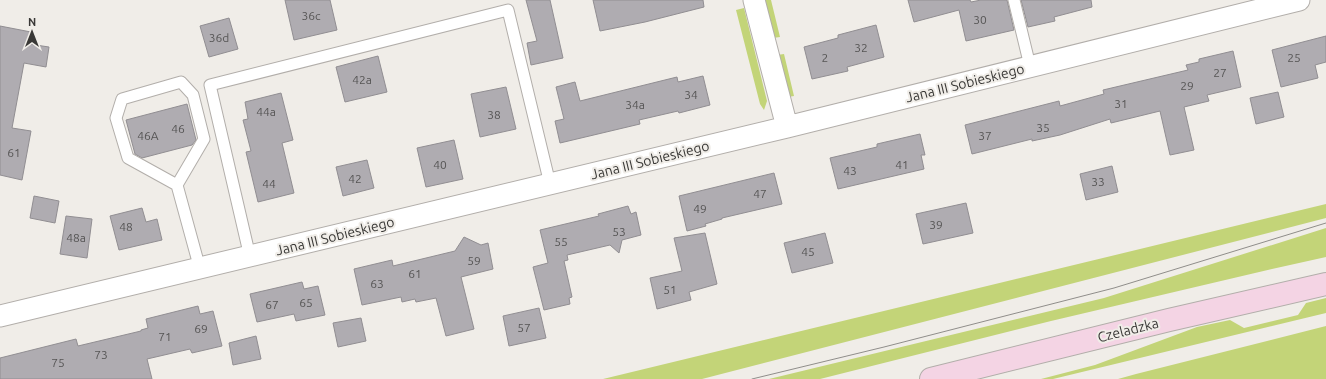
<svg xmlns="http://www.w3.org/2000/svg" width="1326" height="379" font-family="Ubuntu,sans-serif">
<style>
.green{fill:#c3d478}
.building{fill:#afacb1;stroke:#918e92}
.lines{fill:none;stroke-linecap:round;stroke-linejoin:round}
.lane-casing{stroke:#b2aeaa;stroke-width:13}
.street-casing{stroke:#b2aeaa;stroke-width:23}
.secondary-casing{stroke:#b2aeaa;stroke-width:24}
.lane{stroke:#fff;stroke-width:11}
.street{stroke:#fff;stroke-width:21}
.secondary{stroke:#f4d4e4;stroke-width:22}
.tram{stroke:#8f8d8a;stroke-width:1}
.labels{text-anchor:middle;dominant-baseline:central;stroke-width:4;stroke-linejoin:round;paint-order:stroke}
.number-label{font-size:12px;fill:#565555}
.street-label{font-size:14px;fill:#393836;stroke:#f0ede8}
</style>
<rect width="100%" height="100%" fill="#f0ede8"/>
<path class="green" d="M763,0H771L780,37L773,38Z
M744,8L767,101L764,110L760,104L736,10Z
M784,54L794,96L788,97L777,55Z
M1326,204V218L702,379H603Z
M1326,228V257L1272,269L1051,321L820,379H769L1104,298Z
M1326,298V313L1053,379H1041L1095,365L1197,327L1230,320L1244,328L1298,315L1306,303Z
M1326,326V379H1118L1136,374Z"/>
<path class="building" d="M285,0H330L337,30L294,40Z
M526,0H550L563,58L531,65L527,43L537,41Z
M593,0H703L704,7L645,22L600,31Z
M908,0H970L971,2L981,0H1007L1014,30L966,41L959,10L914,22Z
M1021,0H1091L1092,7L1054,17L1055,21L1028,27Z
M229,18L238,49L209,57L200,26Z
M876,25L884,57L847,67L848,71L812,79L804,47L838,38V35Z
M0,26L31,32L29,44L49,47L46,67L24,63L12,128L31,131L22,180L0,175Z
M1326,36V62L1315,65L1318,78L1281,87L1272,50Z
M1233,51L1241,87L1207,95L1209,101L1184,107L1194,150L1170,155L1160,111L1111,123L1110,119L1060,135L1032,141V139L972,154L965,125L1059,101L1060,106L1104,94L1103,90L1188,70L1186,65L1199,62V59Z
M378,56L387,92L345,102L336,67Z
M703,76L710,105L679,113L678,111L639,120L640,124L560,143L555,121L564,119L556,87L575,82L580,101L677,77L678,82Z
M506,87L516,129L480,137L471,94Z
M1278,92L1284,117L1256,124L1250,98Z
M281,93L293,140L282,143L294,193L258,202L246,152L251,151L243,120L248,119L245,102Z
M187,104L196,140L192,145L142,158L135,154L126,120Z
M920,134L925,155H921L924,169L838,189L830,158L877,147V144Z
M454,140L463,179L426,187L417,148Z
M367,160L374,188L343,196L336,167Z
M1112,166L1118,192L1086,200L1080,174Z
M774,173L782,204L722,218V219L705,224L706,226L687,231L679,196Z
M34,196L59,201L55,223L30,218Z
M966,203L973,233L923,244L916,214Z
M628,206L631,214L636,212L641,235L622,240L619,253L610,245L567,255L568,260L564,261L572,297L569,298L570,304L544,310L533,267L548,263L540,230L599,216L598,214Z
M142,208L146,222L157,219L162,240L119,250L110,216Z
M66,216L92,219L87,258L60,254Z
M705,233L717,284L689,292L691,300L657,309L650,278L682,271L674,238Z
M825,233L833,263L792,273L784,243Z
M464,237L481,245L488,243L493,269L461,277L474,329L446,336L436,298L416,302L415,299L402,302L401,297L362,305L354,269L392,260L393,266L455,251Z
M302,282L304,289L318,286L325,315L296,321L294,314L257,322L250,294Z
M198,306L200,314L213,311L222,346L192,353L190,349L147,359L152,379H0V358L76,339L78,346L141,331V330L148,328L146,319Z
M539,308L546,338L509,346L503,316Z
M361,318L366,341L338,347L333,323Z
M256,336L261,359L233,365L229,343Z"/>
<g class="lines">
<defs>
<path id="lane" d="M1014,0L1030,66
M177,185L128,158L116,118L122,99L181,82L193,95L204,139L177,185L200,269
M250,257L210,85L508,10L550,184"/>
<path id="street" d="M754,0L787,127
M0,316L787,127L1299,0"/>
<path id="secondary" d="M931,379L1169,320L1326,284"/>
</defs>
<use href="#lane" class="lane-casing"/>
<use href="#street" class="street-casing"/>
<use href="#secondary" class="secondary-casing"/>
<use href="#lane" class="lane"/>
<use href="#street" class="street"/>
<use href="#secondary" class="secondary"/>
<path class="tram" d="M752,379L884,347L1114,288L1326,223"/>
</g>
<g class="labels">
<g class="number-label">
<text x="311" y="15">36c</text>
<text x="980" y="19">30</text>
<text x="219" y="37">36d</text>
<text x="861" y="47">32</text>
<text x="825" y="57">2</text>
<text x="1294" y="57">25</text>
<text x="1220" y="72">27</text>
<text x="362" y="79">42a</text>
<text x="1187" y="85">29</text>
<text x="691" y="94">34</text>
<text x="1121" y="103">31</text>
<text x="635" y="104">34a</text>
<text x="266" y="111">44a</text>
<text x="494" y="114">38</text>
<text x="1043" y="127">35</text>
<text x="178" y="128">46</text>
<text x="148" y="135">46A</text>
<text x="985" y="135">37</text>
<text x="14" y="152">61</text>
<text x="440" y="164">40</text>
<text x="902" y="164">41</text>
<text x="850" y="170">43</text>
<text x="355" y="178">42</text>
<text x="1098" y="181">33</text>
<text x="269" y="183">44</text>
<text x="760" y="193">47</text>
<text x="700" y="208">49</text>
<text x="936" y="224">39</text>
<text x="126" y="226">48</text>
<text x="619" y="231">53</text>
<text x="76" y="237">48a</text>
<text x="561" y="241">55</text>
<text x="808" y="251">45</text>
<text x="474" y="260">59</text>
<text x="415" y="273">61</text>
<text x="377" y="283">63</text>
<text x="670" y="289">51</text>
<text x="306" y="302">65</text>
<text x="272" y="304">67</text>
<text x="524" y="327">57</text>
<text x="201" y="328">69</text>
<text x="165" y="336">71</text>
<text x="101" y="354">73</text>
<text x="58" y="362">75</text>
</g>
<g class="street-label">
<text transform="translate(965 83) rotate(-14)">Jana III Sobieskiego</text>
<text transform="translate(650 160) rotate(-14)">Jana III Sobieskiego</text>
<text transform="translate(335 236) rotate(-14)">Jana III Sobieskiego</text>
<text transform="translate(1128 330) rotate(-14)">Czeladzka</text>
</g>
</g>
<g transform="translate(32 32)" stroke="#f0ede8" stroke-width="3" paint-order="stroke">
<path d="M0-3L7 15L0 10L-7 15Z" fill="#393836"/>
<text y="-6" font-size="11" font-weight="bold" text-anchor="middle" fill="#393836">N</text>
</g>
</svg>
